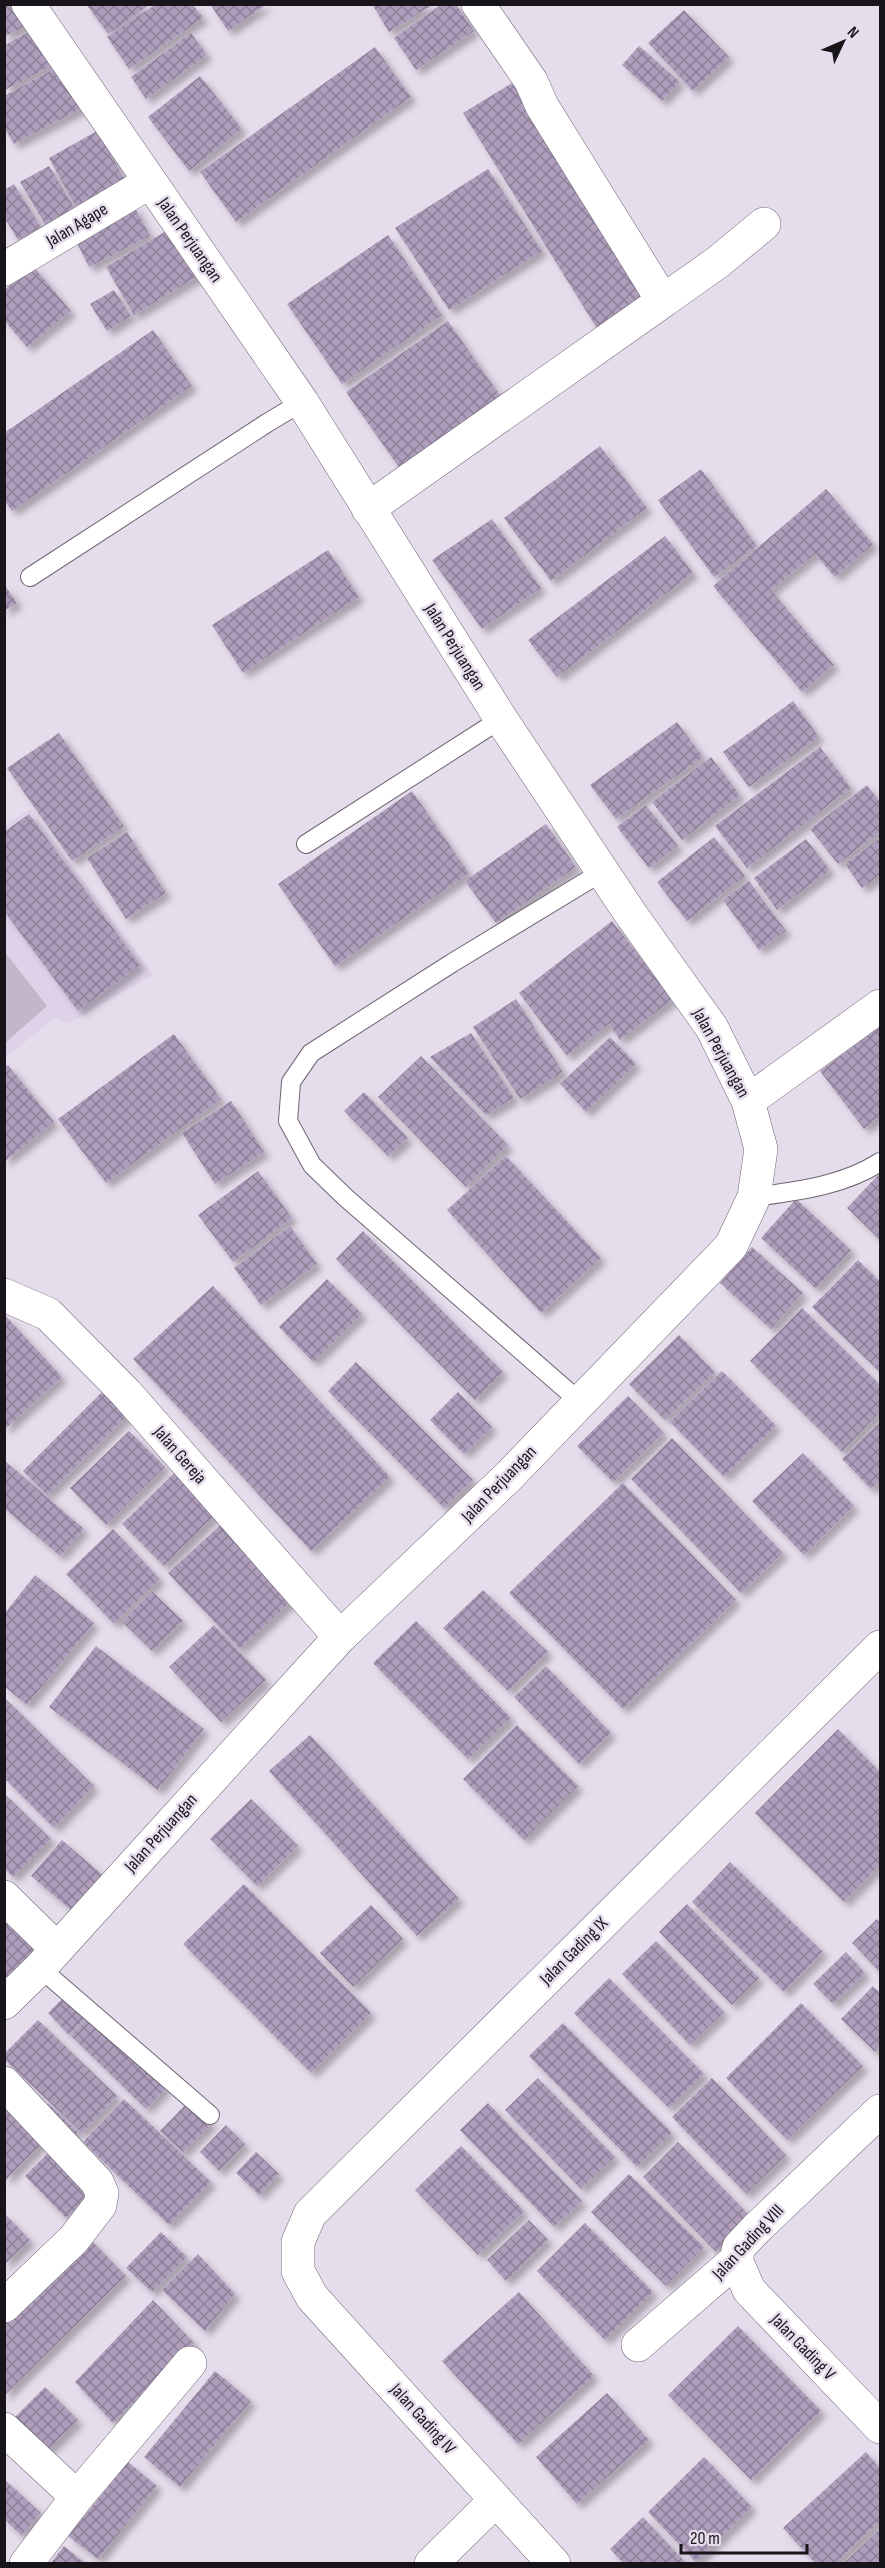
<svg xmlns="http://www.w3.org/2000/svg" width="885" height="2568" font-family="'Sofia Sans Condensed',sans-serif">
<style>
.built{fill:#ded2e8}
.park{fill:#c1b7c9}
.building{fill:url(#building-cross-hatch);filter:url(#shadow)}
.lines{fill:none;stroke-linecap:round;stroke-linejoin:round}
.lane-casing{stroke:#6d6673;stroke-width:20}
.street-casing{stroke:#6d6673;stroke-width:34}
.lane{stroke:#fff;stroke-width:18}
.street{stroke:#fff;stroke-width:33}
.labels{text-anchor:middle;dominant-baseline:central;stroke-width:5;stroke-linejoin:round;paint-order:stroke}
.street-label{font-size:18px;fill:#18151a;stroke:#e6ddec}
</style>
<defs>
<pattern id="building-cross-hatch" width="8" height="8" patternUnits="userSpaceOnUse" patternTransform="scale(1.5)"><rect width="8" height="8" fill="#ae9dbb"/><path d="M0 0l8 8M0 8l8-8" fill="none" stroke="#8d7f97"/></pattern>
<filter id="shadow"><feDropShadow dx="5.5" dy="5.5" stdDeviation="3" flood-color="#0004"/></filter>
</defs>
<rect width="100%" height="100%" fill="#e6ddec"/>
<path class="built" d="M30,809L153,975L67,1024L56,1017L5,1058V826Z"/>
<path class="park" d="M4,951L47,1006L5,1043H4Z"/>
<path class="building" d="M4,4H20L30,24L4,37Z
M86,4H151L108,34Z
M210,4H267L228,31Z
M372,4H434L389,32Z
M442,4H456L474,31L416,70L394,38Z
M155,5H193L203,18L129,69L107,37Z
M684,10L729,57L693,91L648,43Z
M34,29L53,65L5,90V45Z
M191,33L207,55L146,99L131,77Z
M639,46L680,82L662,101L622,65Z
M375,47L411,97L236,222L200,172Z
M59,66L82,108L14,144L4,127V96Z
M200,76L242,129L189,171L148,117Z
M517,80L652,297L598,330L463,113Z
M97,131L126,181L77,209L49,158Z
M49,166L78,214L49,231L20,182Z
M488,169L542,251L449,310L395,228Z
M14,184L41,227L18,240L4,217V190Z
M134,206L150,236L89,267L74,237Z
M171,228L200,275L134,315L106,267Z
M388,235L442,315L342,384L287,304Z
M33,266L71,311L27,347L4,320V290Z
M114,290L131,316L107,331L90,304Z
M448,321L506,404L405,476L346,392Z
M153,330L192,386L12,511L4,500V433Z
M600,446L647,508L551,581L504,518Z
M701,469L757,546L714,577L658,500Z
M826,489L873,544L835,577L815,554L771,590L834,665L802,692L713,586Z
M492,519L541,588L482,629L432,560Z
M665,536L693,573L557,677L528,640Z
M328,550L359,597L243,673L212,625Z
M4,584L17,603L4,611Z
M793,701L819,737L749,787L723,752Z
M677,722L703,757L616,819L590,785Z
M59,733L124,826L72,861L7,768Z
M820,747L851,788L747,868L715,826Z
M711,757L740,795L682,840L652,802Z
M867,785L880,802V832L838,864L810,829Z
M412,791L469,873L335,966L278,884Z
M646,805L678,846L649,868L617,827Z
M29,814L140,965L78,1011L4,911V832Z
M546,824L576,867L496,923L465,881Z
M127,832L166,893L126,919L87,858Z
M714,837L745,876L687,921L657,882Z
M880,838V875L862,888L845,864Z
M806,839L830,870L777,910L754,878Z
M749,881L786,931L759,950L723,900Z
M612,921L673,999L620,1040L609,1024L567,1056L519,993Z
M516,999L563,1072L520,1099L473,1027Z
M880,1026V1116L864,1129L820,1071Z
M471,1033L514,1098L486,1115L430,1057Z
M174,1034L221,1099L106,1183L58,1119Z
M610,1037L636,1064L586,1112L560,1084Z
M421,1056L508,1145L466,1187L378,1097Z
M8,1065L54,1122L4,1162V1067Z
M364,1092L408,1138L388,1156L344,1111Z
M231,1101L264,1152L215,1184L182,1133Z
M506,1156L601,1258L541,1313L447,1210Z
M258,1171L292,1218L233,1262L198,1215Z
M880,1173V1240L847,1208Z
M796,1199L851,1250L816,1289L761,1238Z
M290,1226L317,1264L261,1305L234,1268Z
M363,1231L503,1372L475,1400L336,1259Z
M752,1247L803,1293L771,1329L720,1283Z
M858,1260L880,1282V1372L812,1307Z
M327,1279L362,1314L313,1362L279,1327Z
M213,1286L390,1477L311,1551L133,1359Z
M802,1308L880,1385V1412L842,1452L750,1361Z
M4,1314L62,1377L4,1430Z
M679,1335L715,1372L665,1420L629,1384Z
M356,1362L473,1480L444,1508L328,1391Z
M722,1371L776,1426L724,1477L670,1422Z
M105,1389L129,1414L47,1495L23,1471Z
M458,1392L492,1427L464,1454L430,1420Z
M628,1396L664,1433L613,1482L577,1446Z
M880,1422V1481L871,1489L842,1459Z
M129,1431L165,1467L106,1525L70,1488Z
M672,1438L783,1553L741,1593L631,1479Z
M803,1453L854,1506L804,1555L752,1501Z
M4,1460L84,1529L60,1556L4,1508Z
M175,1472L217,1513L164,1566L122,1524Z
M623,1483L736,1600L623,1709L509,1593Z
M228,1518L299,1594L240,1649L168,1573Z
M113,1529L160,1579L114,1624L66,1574Z
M35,1575L94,1623L27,1705L5,1687V1613Z
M483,1590L548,1652L508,1691L443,1628Z
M152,1591L183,1621L152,1651L122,1622Z
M416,1621L511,1718L468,1759L373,1663Z
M214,1625L266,1680L221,1722L169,1667Z
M96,1646L204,1729L158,1790L49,1707Z
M546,1666L611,1733L579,1764L514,1697Z
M5,1698L94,1786L54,1828L5,1779Z
M517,1725L578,1786L524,1840L463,1779Z
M838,1729L880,1772V1865L844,1902L755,1813Z
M310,1735L459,1899L417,1936L269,1771Z
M4,1793L51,1839L13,1877L4,1868Z
M251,1799L298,1846L257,1886L210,1839Z
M62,1840L107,1879L77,1915L31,1876Z
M730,1862L823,1952L784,1992L692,1902Z
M244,1884L371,2013L311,2073L183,1944Z
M687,1904L759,1978L732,2005L659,1932Z
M371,1905L403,1939L353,1987L320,1953Z
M4,1907L42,1945L4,1984Z
M877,1919L880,1923V1972L852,1943Z
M656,1941L724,2012L690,2045L622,1974Z
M846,1952L865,1973L833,2004L813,1984Z
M609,1978L704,2074L669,2108L574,2013Z
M873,1986L880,1993V2046L875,2052L841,2019Z
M69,1992L90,2013L69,2035L48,2013Z
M801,2003L863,2066L787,2140L726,2078Z
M91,2015L166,2088L146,2109L71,2036Z
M38,2020L117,2096L82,2133L4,2059V2054Z
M563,2023L672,2133L637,2167L529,2056Z
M538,2078L615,2157L581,2189L505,2110Z
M712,2078L786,2155L746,2194L672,2117Z
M5,2095L47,2138L5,2181Z
M124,2099L211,2182L169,2225L83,2142Z
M189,2101L212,2123L183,2152L160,2131Z
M48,2103L78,2132L71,2139L42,2111Z
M488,2103L582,2201L554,2227L460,2130Z
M226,2125L245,2144L219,2171L200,2152Z
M678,2142L752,2218L716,2252L643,2177Z
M56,2145L98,2187L66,2218L25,2176Z
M461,2146L524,2211L478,2255L415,2190Z
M256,2152L279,2174L259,2195L236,2173Z
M629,2174L704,2247L666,2286L591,2212Z
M4,2213L30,2240L4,2265Z
M529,2220L548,2240L506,2281L487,2260Z
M585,2223L653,2292L605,2340L537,2271Z
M161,2232L187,2257L152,2292L126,2268Z
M88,2237L126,2276L4,2396V2320Z
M198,2254L235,2294L205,2331L162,2290Z
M519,2292L594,2376L518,2444L442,2361Z
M153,2300L194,2343L113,2423L75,2382Z
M738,2326L821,2411L751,2480L668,2395Z
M215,2371L251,2401L180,2487L144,2457Z
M45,2387L78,2420L47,2451L14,2418Z
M607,2393L649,2440L577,2504L536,2457Z
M866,2452L880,2468V2521L835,2564H816L783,2528Z
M704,2457L752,2507L696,2562L648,2512Z
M128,2462L157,2486L98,2559L68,2536Z
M4,2479L41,2513L21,2535L4,2519Z
M643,2517L687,2564H624L610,2549Z
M880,2529V2564H843Z
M64,2546L86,2564H50Z"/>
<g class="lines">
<defs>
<path id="lane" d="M30,577L267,423L302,402
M306,844L501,719
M754,1197C797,1191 843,1186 880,1162
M579,1401L345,1197L312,1165L288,1121L291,1082L311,1053L452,963L602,872
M40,1968L210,2115"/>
<path id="street" d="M4,269L150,182
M663,301L718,262L764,224
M368,509L663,301L542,106L531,81L478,4
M748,1101L880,1006
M4,1295L48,1314L126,1393L340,1637
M4,1897L57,1949
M4,2003L40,1968L340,1637L508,1477L731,1246L754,1197L761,1149L748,1101L712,1028L630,913L501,719L302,402L28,4
M4,2083L97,2182L102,2193L100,2205L74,2239L4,2306
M736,2260L749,2290L880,2427
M638,2345L736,2260L739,2247L756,2229L880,2111
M4,2429L77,2497
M26,2564L77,2497L190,2363
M431,2564L496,2500
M554,2564L312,2297L298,2271V2242L310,2214L880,1647"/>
</defs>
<use href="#lane" class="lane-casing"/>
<use href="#street" class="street-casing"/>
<use href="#lane" class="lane"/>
<use href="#street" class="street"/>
</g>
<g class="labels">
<g class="street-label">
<text transform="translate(77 225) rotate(-31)">Jalan Agape</text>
<text transform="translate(190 240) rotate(55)">Jalan Perjuangan</text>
<text transform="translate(455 647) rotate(58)">Jalan Perjuangan</text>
<text transform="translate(721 1053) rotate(61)">Jalan Perjuangan</text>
<text transform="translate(180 1455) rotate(49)">Jalan Gereja</text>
<text transform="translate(499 1484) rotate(-46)">Jalan Perjuangan</text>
<text transform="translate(161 1833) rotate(-48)">Jalan Perjuangan</text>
<text transform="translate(574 1951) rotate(-45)">Jalan Gading IX</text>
<text transform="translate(748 2242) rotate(-47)">Jalan Gading VIII</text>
<text transform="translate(803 2347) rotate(46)">Jalan Gading V</text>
<text transform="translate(423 2419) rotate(48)">Jalan Gading IV</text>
</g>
</g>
<rect width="885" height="2568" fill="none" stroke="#18151a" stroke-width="12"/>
<g transform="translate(843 42) rotate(46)" stroke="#e6ddec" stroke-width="4.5" paint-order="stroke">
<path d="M0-4.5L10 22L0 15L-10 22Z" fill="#18151a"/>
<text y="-9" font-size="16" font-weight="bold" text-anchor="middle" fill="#18151a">N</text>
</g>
<path d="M681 2544v9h126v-9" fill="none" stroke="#18151a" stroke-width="3"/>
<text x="690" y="2544" font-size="18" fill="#18151a" stroke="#e6ddec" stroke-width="4.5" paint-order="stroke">20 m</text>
</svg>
